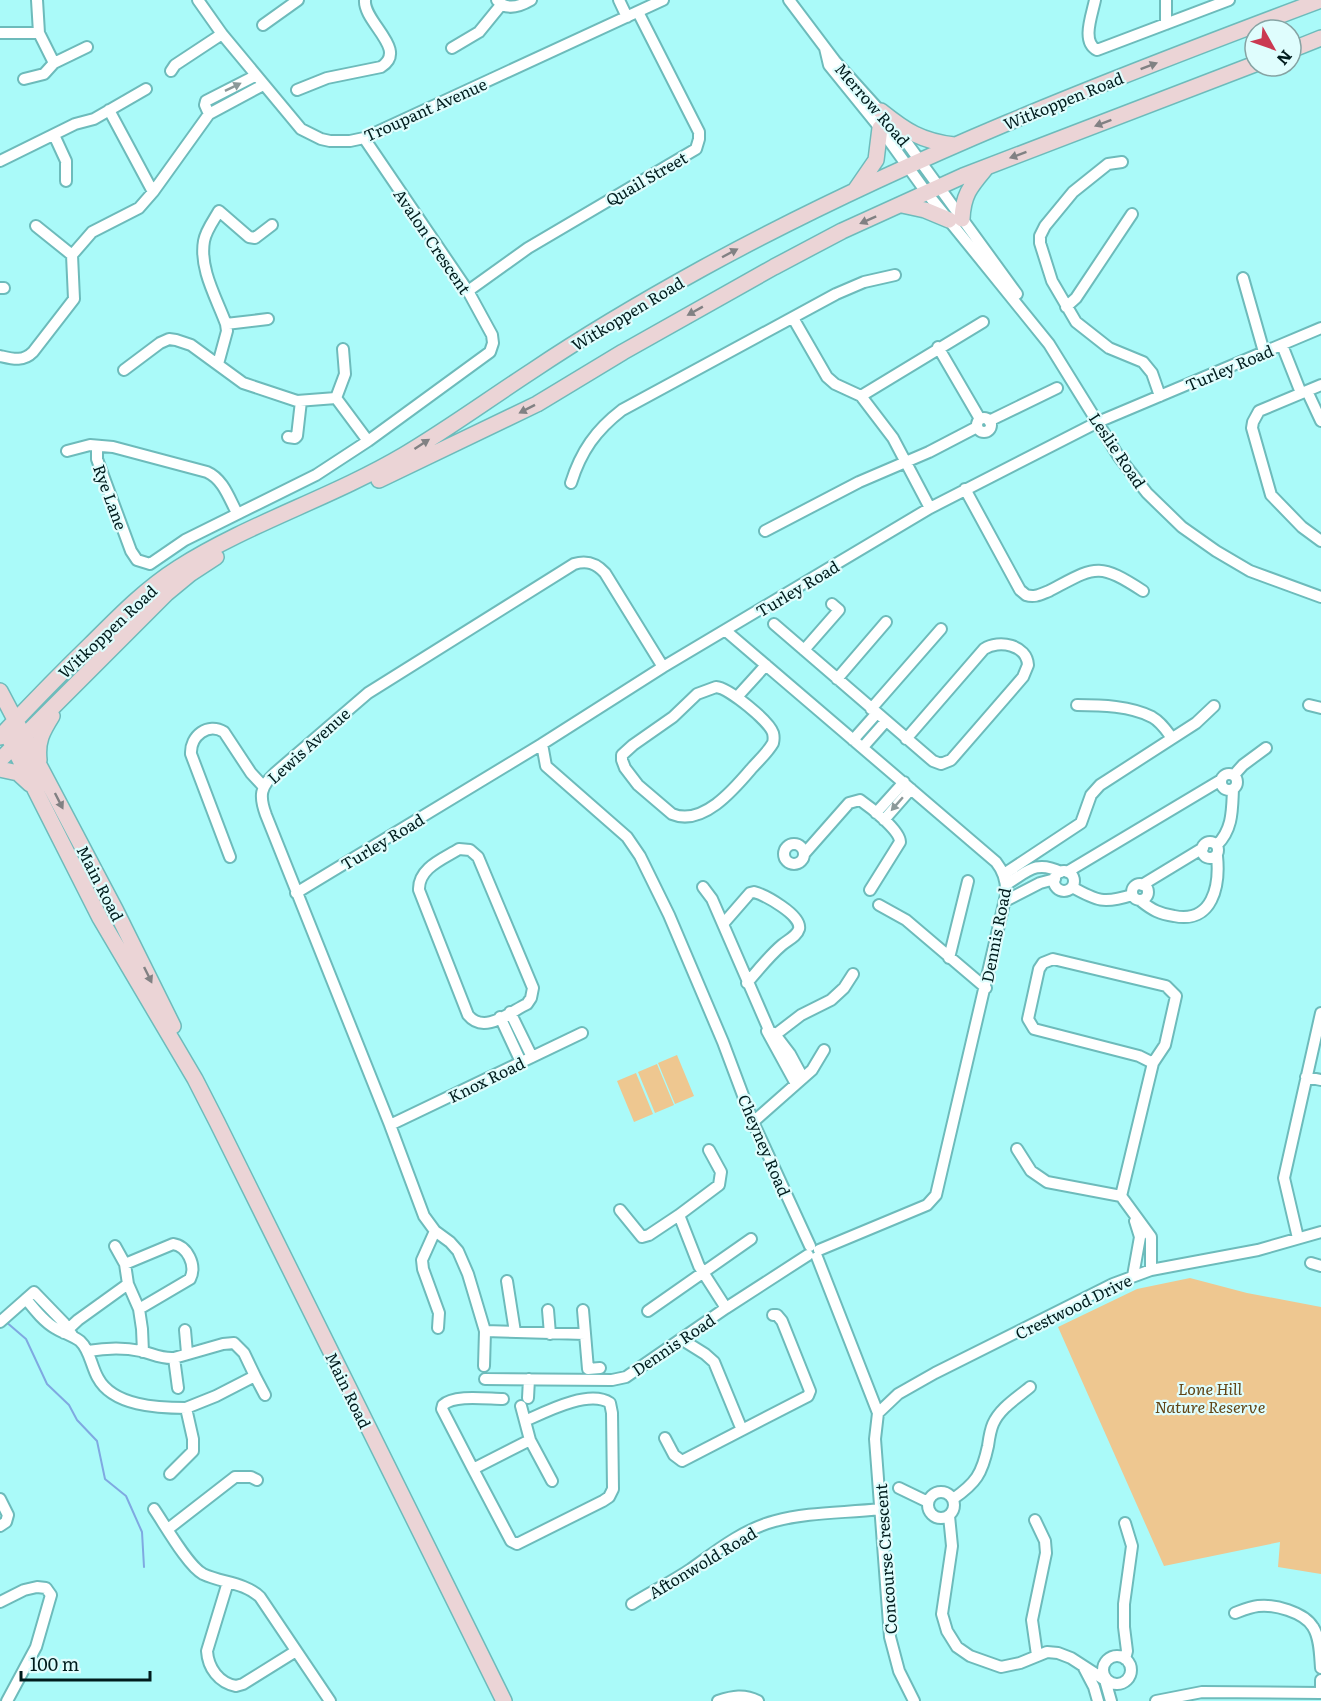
<svg xmlns="http://www.w3.org/2000/svg" width="1321" height="1701" font-family="Literata,serif">
<style>
.park{fill:#eec790}
.lines{fill:none;stroke-linecap:round;stroke-linejoin:round}
.stream{stroke:#7fa9e1;stroke-width:2}
.street-casing{stroke:#6dbbbb;stroke-width:14}
.secondary-casing{stroke:#6dbbbb;stroke-width:18}
.street{stroke:#fff;stroke-width:10}
.secondary{stroke:#ebd4d6;stroke-width:15}
.oneway{fill:#818183}
.oneway2{fill:#8c9999}
.labels{text-anchor:middle;dominant-baseline:central;stroke-width:4.5;stroke-linejoin:round;paint-order:stroke}
.street-label{font-size:16px;fill:#001c1d;stroke:#dffdfd}
.park-label{font-size:16px;font-style:italic;fill:#604313;stroke:#dffdfd}
</style>
<rect width="100%" height="100%" fill="#aafaf9"/>
<path class="park" d="M677,1055L694,1096L675,1104L658,1063Z
M657,1064L674,1105L655,1113L638,1072Z
M636,1073L653,1114L634,1122L617,1081Z
M1190,1278L1247,1293L1321,1307V1574L1278,1567L1280,1542L1164,1566L1058,1327L1137,1289Z"/>
<g class="lines">
<path class="stream" d="M5,1321L26,1339L47,1384L69,1405L77,1420L97,1441L105,1479L126,1496L142,1532L144,1567"/>
<defs>
<path id="street" d="M37,0L39,33L54,63
M198,0L222,34L301,129L321,139L330,141H350L364,138L663,0
M497,0C506,11 519,7 531,0
M619,0L627,17
M789,0L835,61L899,132L1017,294
M1095,0C1092,15 1081,42 1097,50L1229,0
M1166,0V24
M263,25L298,0
M1,33H39
M452,48L479,32L501,5
M825,48L829,65L880,128L926,192L1049,344L1119,457L1147,493L1182,527L1216,551L1250,571L1321,597
M171,71L175,65L222,34
M24,79L44,74L54,63L87,47
M297,90L327,78L381,67C409,50 363,22 365,0
M109,110L153,192
M209,114L205,105L206,101L255,76
M54,135L66,161V181
M0,161L75,124L94,119L146,89
M1122,162L1108,164L1073,192L1045,226L1040,236V243L1052,281L1076,322L1109,348L1143,362L1152,373L1160,396
M36,226L72,255
M1243,278L1264,352
M0,288H4
M468,291L528,248L696,149L699,139V132L638,12
M1066,307L1076,298L1132,214
M793,318L827,377L835,384L861,396
M226,324L268,319
M1282,345L1301,393
M938,347L980,419
M0,356C13,359 23,362 33,352L74,299L72,255L92,232L139,208L153,192L209,114L263,85
M218,364L227,331L226,324C217,299 199,269 204,241C206,230 214,220 219,211L249,237L255,238L272,225
M124,370L160,343L169,339L176,340L191,345L243,383L297,401L336,398
M1321,385L1259,411L1253,422L1252,428L1271,495L1302,527L1321,541
M1307,391L1321,421
M336,398L368,441
M336,398L345,374L343,349
M977 425a7 7 0 1 1 14 0a7 7 0 1 1-14 0Z
M989,421L1057,388
M288,437L295,438L297,436L301,401
M97,447V459L131,551L137,560L150,564L185,540L316,475L368,441L490,352L493,343L492,335L468,291L364,138
M67,451L90,445L113,447L207,472C223,479 229,498 237,513
M571,483C581,451 596,430 622,410L836,294L864,282L895,275
M965,489L1020,590L1026,595C1035,598 1041,594 1049,591C1095,567 1097,561 1143,591
M930,508L893,438L861,396L983,322
M765,531L859,482L929,452L977,427
M774,624L933,761L941,764L951,760L1023,677L1028,665C1027,645 999,639 984,649L906,739
M726,631L996,862C1004,872 1007,882 1006,895L936,1195L927,1205L819,1250
M804,650L839,610L832,604
M837,679L886,622
M716,687C729,688 769,721 773,733C774,737 774,739 773,743C768,752 759,760 752,768C735,788 703,827 672,814L638,785L625,768L622,760V755L633,745L673,717L697,694Z
M737,697L766,665
M1077,705C1101,705 1131,706 1152,717C1161,722 1166,730 1172,738
M1309,705L1321,708
M871,709L941,629
M853,740L877,713
M542,744L546,766L627,837L640,856L669,915L723,1042L753,1122L810,1246
M863,747L886,721
M1221 782a8 8 0 1 1 16 0a8 8 0 1 1-16 0Z
M1234,775L1243,765L1266,748
M876,813L904,782
M884,820L911,789
M1202 850a8 8 0 1 1 16 0a8 8 0 1 1-16 0Z
M784 854a10 10 0 1 1 20 0a10 10 0 1 1-20 0Z
M1217,845C1233,829 1232,810 1233,789
M459,849L470,850L478,857L533,988L531,998L527,1004C510,1012 484,1035 468,1015L419,890C418,868 443,859 459,849Z
M804,854L849,803L860,800C870,807 900,830 900,842L870,890
M230,857L191,754C190,736 208,722 224,732L251,773L263,786
M1054 881a10 10 0 1 1 20 0a10 10 0 1 1-20 0Z
M1067,872L1221,780
M1004,874L1081,823L1091,795L1100,785L1196,723L1214,706
M1132 892a8 8 0 1 1 16 0a8 8 0 1 1-16 0Z
M1007,884C1028,871 1036,860 1061,872
M1142,885L1203,848
M703,887L712,899L769,1030L767,1031L796,1084
M1072,887C1097,901 1104,904 1132,895
M296,893L542,744L663,667L930,508L1098,422L1321,328
M1005,901L1040,883L1055,879
M1141,901C1152,910 1160,914 1174,916C1213,924 1220,885 1217,856
M879,905L906,920L986,988
M723,924L750,893L754,892C765,895 802,915 799,929C797,936 788,940 782,945C769,956 758,970 747,983
M949,958L968,881
M510,1012L532,1057
M500,1017L521,1062
M774,1033L790,1054L803,1078
M771,1038L801,1015L831,1000L844,988L853,974
M1306,1077L1321,1080
M753,1122L812,1070L824,1050
M390,1125L582,1033
M1017,1149L1031,1171L1047,1182L1121,1196L1153,1063L1165,1045L1176,996L1166,986L1053,959L1043,963L1039,969L1028,1019L1034,1029L1139,1056L1153,1063
M709,1150L721,1172L719,1185L679,1215L699,1266L726,1308
M1121,1196L1151,1237V1270
M620,1210L642,1237L649,1235L679,1215
M435,1231L422,1260L423,1269L439,1313L438,1328
M1298,1238L1284,1178L1321,1013
M115,1246L125,1264L173,1244C187,1246 197,1265 190,1279L139,1309L142,1329L143,1352
M817,1257L878,1413L875,1439L890,1637L899,1671L914,1701
M1311,1263L1321,1266
M125,1264L128,1284L139,1309
M1133,1276L1140,1237L1135,1221
M507,1281L515,1332
M26,1299C34,1309 44,1322 55,1328C63,1333 72,1335 80,1341C90,1350 91,1366 98,1378C113,1406 158,1408 186,1408L193,1439V1451L170,1474
M548,1310L550,1334
M583,1310L588,1369L600,1368
M648,1311L751,1239
M0,1322L34,1292L64,1323L72,1335
M185,1330L187,1353
M64,1333L78,1320L128,1284
M585,1334L485,1331L468,1274L458,1251L450,1242L435,1231L424,1216L390,1125L266,815C259,796 260,787 275,773L368,693L574,564C587,560 596,563 605,573L663,667
M681,1339L705,1354L714,1362L742,1430
M88,1351C105,1348 123,1347 141,1351C153,1354 162,1359 174,1358
M484,1366L485,1331
M485,1379L612,1380L626,1377L726,1308L808,1255
M178,1388L174,1358L223,1344L234,1343L244,1353L255,1376
M528,1398L529,1379
M521,1406L530,1440L552,1481
M186,1408L216,1396L255,1376L265,1395
M878,1413L898,1394L935,1373L1113,1284L1151,1270L1258,1250L1321,1232
M525,1421C545,1412 589,1389 610,1403L612,1413L613,1489L609,1497L603,1501L517,1544L511,1541L473,1469L530,1440
M665,1438L674,1455L682,1461L808,1396L810,1391L782,1321L777,1315H773
M473,1469L442,1409L443,1405C454,1394 488,1399 503,1399
M899,1488L928,1502
M928 1505a13 13 0 1 1 26 0a13 13 0 1 1-26 0Z
M0,1499L8,1515L6,1522L0,1526
M953,1499C976,1483 982,1474 988,1446C989,1439 990,1431 993,1424C1000,1408 1017,1398 1030,1387
M154,1509C165,1525 188,1566 203,1574C222,1583 244,1582 260,1597L330,1701
M949,1516L952,1546L942,1614L947,1631L957,1647L970,1656L1001,1667L1020,1663L1047,1652L1058,1653L1071,1658L1105,1680L1111,1701
M1035,1520L1045,1541L1046,1553L1032,1620L1037,1655
M1125,1523L1132,1546L1124,1604V1627L1127,1651L1125,1659
M168,1529L235,1477H251L257,1480
M228,1582L207,1651C208,1668 219,1683 236,1686L243,1684L296,1651
M0,1602L24,1590L37,1587L46,1588L51,1595L36,1647L7,1701
M632,1604C651,1592 672,1582 691,1569C716,1551 744,1529 775,1521C808,1512 845,1513 880,1509
M1235,1613C1243,1610 1250,1607 1258,1606C1274,1604 1304,1612 1313,1627C1320,1638 1320,1655 1321,1668
M1103 1670a14 14 0 1 1 28 0a14 14 0 1 1-28 0Z
M1083,1666L1094,1687L1098,1701
M1321,1693V1680
M718,1701C733,1696 744,1694 758,1701
M1156,1701L1202,1692L1321,1693"/>
<path id="secondary" d="M1291,50L1321,38
M881,111C906,131 921,141 954,145
M856,189L876,160L880,128
M902,205L925,210L949,220
M962,219C963,194 971,186 986,168
M379,480L537,404L623,352L774,267L842,231L963,176L1255,64
M0,691L116,911L173,1026
M0,737C30,705 60,674 91,644C118,617 145,589 178,568C249,523 331,498 404,455C448,429 489,399 532,371C587,334 645,300 703,268C900,160 1110,79 1321,0
M9,738L100,918L195,1079L217,1122L504,1701
M0,760L167,593L190,574L216,557
M39,760C37,741 42,732 52,716
M0,769L18,773L30,784"/>
</defs>
<use href="#street" class="street-casing"/>
<use href="#secondary" class="secondary-casing"/>
<use href="#street" class="street"/>
<use href="#secondary" class="secondary"/>
</g>
<defs><path id="oneway-solid" d="M-6-.8H1V-3.2L6.5 0L1 3.2V.8H-6Z" transform="scale(1.5)"/></defs>
<g class="oneway">
<use href="#oneway-solid" transform="translate(1149 66) rotate(-21)"/>
<use href="#oneway-solid" transform="translate(1103 123) rotate(159)"/>
<use href="#oneway-solid" transform="translate(1018 155) rotate(160)"/>
<use href="#oneway-solid" transform="translate(868 220) rotate(156)"/>
<use href="#oneway-solid" transform="translate(730 253) rotate(-28)"/>
<use href="#oneway-solid" transform="translate(695 311) rotate(151)"/>
<use href="#oneway-solid" transform="translate(527 409) rotate(153)"/>
<use href="#oneway-solid" transform="translate(422 444) rotate(-33)"/>
<use href="#oneway-solid" transform="translate(59 801) rotate(63)"/>
<use href="#oneway-solid" transform="translate(148 975) rotate(64)"/>
</g>
<g class="oneway2">
<use href="#oneway-solid" transform="translate(233 87) rotate(-26)"/>
<use href="#oneway-solid" transform="translate(897 804) rotate(131)"/>
</g>
<g class="labels">
<g class="street-label">
<text transform="translate(1063 100) rotate(-22)">Witkoppen Road</text>
<text transform="translate(873 104) rotate(49)">Merrow Road</text>
<text transform="translate(425 109) rotate(-24)">Troupant Avenue</text>
<text transform="translate(646 178) rotate(-30)">Quail Street</text>
<text transform="translate(433 241) rotate(56)">Avalon Crescent</text>
<text transform="translate(627 313) rotate(-31)">Witkoppen Road</text>
<text transform="translate(1229 367) rotate(-23)">Turley Road</text>
<text transform="translate(1118 450) rotate(56)">Leslie Road</text>
<text transform="translate(111 497) rotate(70)">Rye Lane</text>
<text transform="translate(797 588) rotate(-31)">Turley Road</text>
<text transform="translate(107 631) rotate(-43)">Witkoppen Road</text>
<text transform="translate(308 745) rotate(-42)">Lewis Avenue</text>
<text transform="translate(382 841) rotate(-31)">Turley Road</text>
<text transform="translate(101 883) rotate(63)">Main Road</text>
<text transform="translate(995 935) rotate(-79)">Dennis Road</text>
<text transform="translate(486 1079) rotate(-26)">Knox Road</text>
<text transform="translate(765 1145) rotate(67)">Cheyney Road</text>
<text transform="translate(1073 1306) rotate(-26)">Crestwood Drive</text>
<text transform="translate(673 1344) rotate(-34)">Dennis Road</text>
<text transform="translate(349 1390) rotate(64)">Main Road</text>
<text transform="translate(885 1559) rotate(-94)">Concourse Crescent</text>
<text transform="translate(702 1562) rotate(-31)">Aftonwold Road</text>
</g>
<g class="park-label">
<text x="1210" y="1388">Lone Hill<tspan x="1210" dy="18">Nature Reserve</tspan></text>
</g>
</g>
<g transform="translate(1273 48) rotate(130)"><circle r="28" fill="#dffdfd" stroke="#86a3a3" stroke-width="1.5"/>
<path d="M0-4.5L10 22L0 15L-10 22Z" fill="#ca3951"/>
<text y="-9" font-size="16" font-weight="bold" text-anchor="middle" fill="#001c1d">N</text>
</g>
<path d="M21 1671v9h129v-9" fill="none" stroke="#001c1d" stroke-width="3"/>
<text x="30" y="1671" font-size="18" fill="#001c1d" stroke="#dffdfd" stroke-width="4.5" paint-order="stroke">100 m</text>
</svg>
